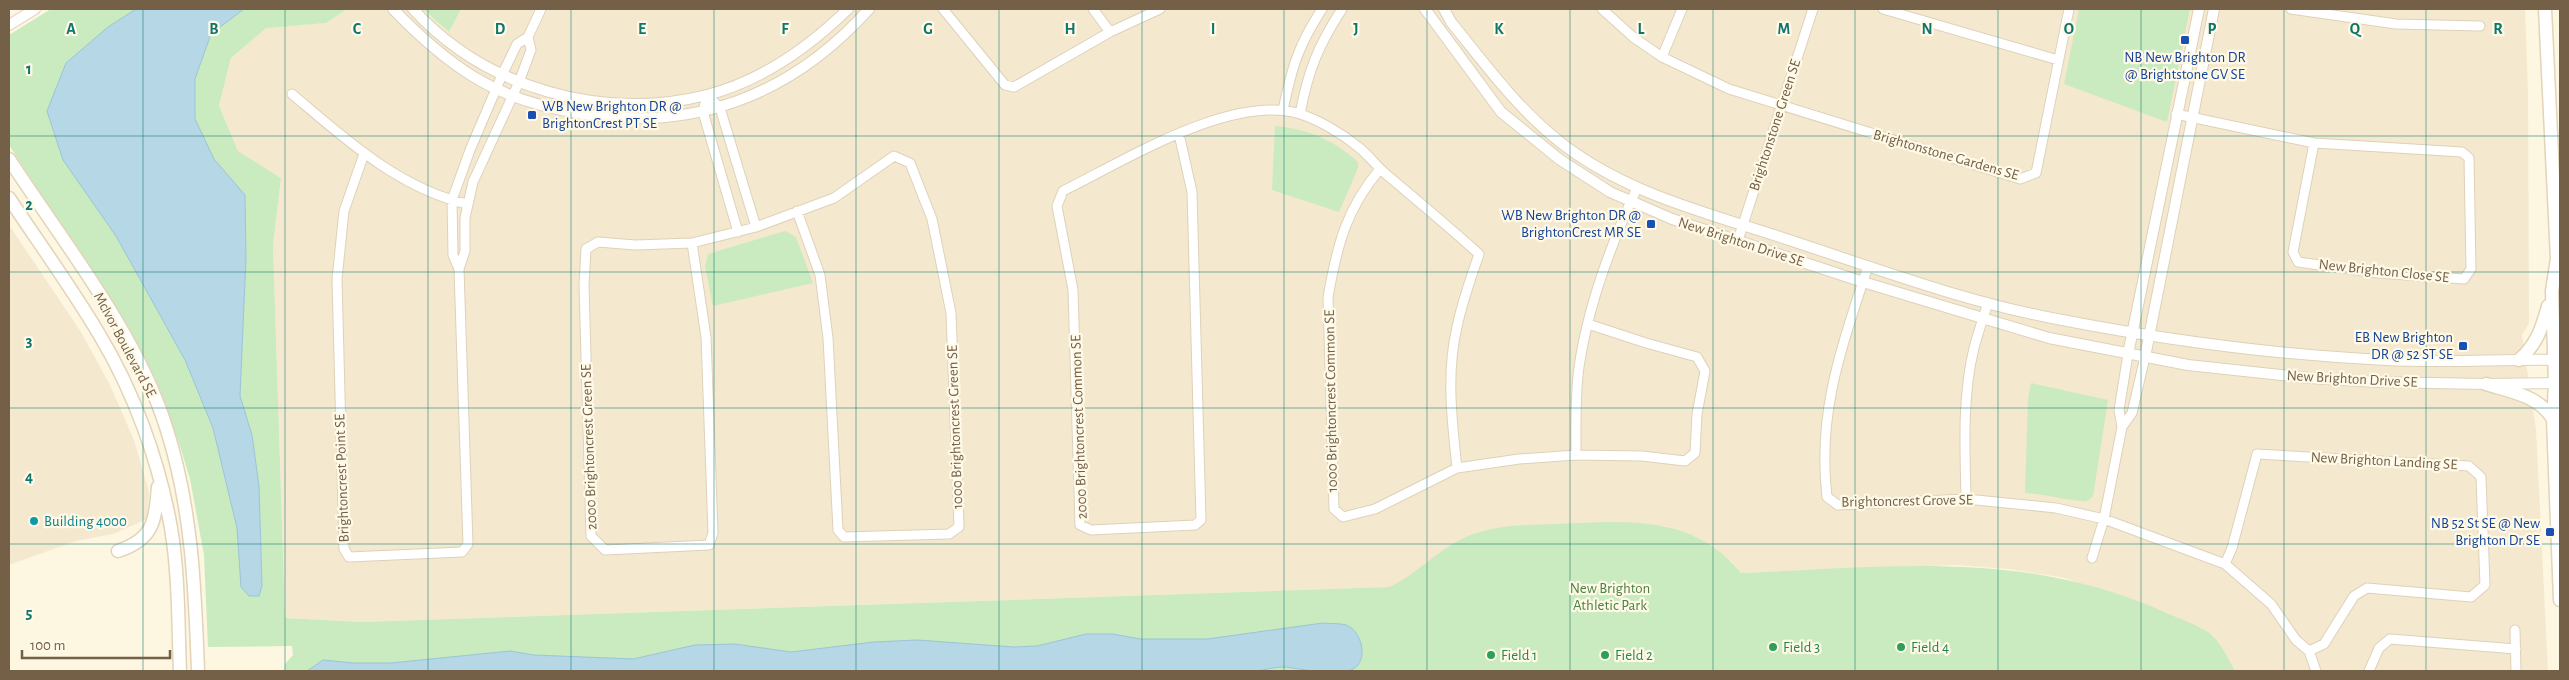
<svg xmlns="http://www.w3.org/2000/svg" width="2569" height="680" font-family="'Alegreya Sans',sans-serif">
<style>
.residential{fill:#f4e9cf}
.green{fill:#caeabf}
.water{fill:#b5d7e6;stroke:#9bc5d8}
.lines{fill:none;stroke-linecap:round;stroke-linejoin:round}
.minor-casing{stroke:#ded1ba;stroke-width:11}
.tertiary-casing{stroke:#ded1ba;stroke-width:12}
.secondary-casing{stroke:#e3d3b8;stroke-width:15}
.minor{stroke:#fff;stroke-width:9}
.tertiary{stroke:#fff;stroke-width:10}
.secondary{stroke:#fff;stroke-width:12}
.grid{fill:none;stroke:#0f766e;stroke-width:1;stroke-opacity:0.55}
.transit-dot{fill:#1a4fb4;stroke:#fffae8;stroke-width:2}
.culture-dot{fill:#0f9aa8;stroke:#fffae8;stroke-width:2}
.leisure-dot{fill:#2e9e5b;stroke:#fffae8;stroke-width:2}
.labels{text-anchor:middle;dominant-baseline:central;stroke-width:4.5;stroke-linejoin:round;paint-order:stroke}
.transit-label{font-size:15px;fill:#164399;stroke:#fffae8;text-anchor:end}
.street-label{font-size:15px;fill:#745f47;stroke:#fffae8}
.culture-label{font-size:15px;fill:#0d838f;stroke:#fffae8;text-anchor:start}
.park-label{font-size:15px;fill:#4a8041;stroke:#fffae8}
.leisure-label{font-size:15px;fill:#27864d;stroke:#fffae8;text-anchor:start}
.grid-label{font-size:16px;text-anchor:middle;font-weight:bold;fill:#0f766e;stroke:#fffae8;stroke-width:4.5;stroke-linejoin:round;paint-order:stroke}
</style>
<rect width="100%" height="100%" fill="#fdf6e1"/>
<path class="residential" d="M347,9H423L449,32L461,9H2525L2528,92L2529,323L2522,335L2536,429L2548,671H2235L2213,635L2065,578L2008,569L1955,565L1741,573L1731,561L1698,538L1665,526L1423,567L1404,580L1389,587L361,622L285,618L273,245L281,178L238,151L219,106L231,58L266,27L326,23Z
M9,225L81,332L110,385L134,440L149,492L147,519L113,534L76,541L9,565Z"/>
<path class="green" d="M51,9H347L326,23L266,28L231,58L219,106L238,151L281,178L273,245L285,618L361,622L1389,587C1418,574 1439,548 1468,536C1499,524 1526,525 1558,524C1626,521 1693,514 1741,573C1889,567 2022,549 2162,611C2175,617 2204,627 2213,636C2222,645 2229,660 2235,671H284L285,664L293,655L292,646L208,647L204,555L190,479L180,446L155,378L140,349L9,145V35Z
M423,9H461L449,32Z
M2079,9H2190L2167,122L2064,84Z
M1275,126C1308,129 1334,140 1358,162V168L1339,212L1272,190Z
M785,231L796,237L813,283L713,306L705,266L708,254Z
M2031,383L2108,400L2093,496C2090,499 2087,502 2083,501C2063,500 2045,494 2025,493L2028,399Z"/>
<path class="water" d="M136,9H244L211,34L195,79V119L214,159L245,195L246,258L240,396L252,435L259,486L262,586L259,596H249L241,587L237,528L213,428L185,360L116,236L63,160L47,111L66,63L108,27Z
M1323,623C1330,624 1340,623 1346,625C1360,630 1367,653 1358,665C1347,680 1300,668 1283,667C1275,667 1265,670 1256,671H307L323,660L353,663H391L510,651L534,655L633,659L695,645L735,644L791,652L874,642L917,640L1014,647L1037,646L1086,634H1113L1140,639H1207Z"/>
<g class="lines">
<defs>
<path id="minor" d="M943,9L1005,85L1014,87L1110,32L1160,9
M1093,9L1110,32
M1602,9L1633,37L1662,57L1729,89L2020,179L2036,173L2069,9
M1883,9L2058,60
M2291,9L2396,24L2480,26
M1662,57L1682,9
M292,94C344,138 398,188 467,204
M707,95L720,108L756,227
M707,95L703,112L738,232
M1283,110C1292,67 1298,46 1322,9
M1300,114C1308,71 1318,46 1342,9
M2176,114L2314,143L2462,152L2469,158L2471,269L2464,279L2378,273L2298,262L2293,252L2314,143
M1179,134L1192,192L1201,520L1195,525L1091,530L1080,525L1073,290L1057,206L1063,191C1124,161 1232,93 1300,114C1319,120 1341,133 1357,146C1368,154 1376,166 1387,175C1418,201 1449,227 1479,254C1471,278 1462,302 1457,327C1446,373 1452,421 1457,468
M364,154L344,211L337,279L344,549L349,557L462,552L468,544L459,269L453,255L452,200L470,150L502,75L517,44L528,37L541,9
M1380,169C1346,209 1337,246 1328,297L1334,509L1343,517L1375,509L1457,468L1519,459L1576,455
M1738,240L1813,9
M692,243L706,337L713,533L709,545L605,550L591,536L584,285L586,249L598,242L635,245L692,243L756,227L834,198L894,156L910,163L932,219L951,313L959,527L949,534L844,537L838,530L828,338L820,275L797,211
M1868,266C1842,347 1817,411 1827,497L1838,505L1966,499L2056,508L2104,519L2225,564L2271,604L2296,640L2309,651L2324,644L2354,596L2367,588L2471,597L2485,585L2481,477L2469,466L2257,454L2232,548L2225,564
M459,269L465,251V218L473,182L519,82L531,50L528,37
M1588,324L1646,343L1697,357L1705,371L1697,414L1695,453L1685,461L1642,456L1576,455C1576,426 1575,396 1579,367C1588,305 1611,244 1637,188
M2122,427L2119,410L2128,354
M1966,499C1965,449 1962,397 1974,348C1978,333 1983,318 1988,303
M2092,558L2104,519L2122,427L2132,413L2145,357
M2515,630L2516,671
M2309,651L2316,671
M2369,671L2379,648L2390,639L2516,649"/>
<path id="tertiary" d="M393,9C418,35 443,58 474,77C505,96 541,107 577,113C692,133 791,96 869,9
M413,9C486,89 603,121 707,95C761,81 809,47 848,9
M1425,9L1501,112L1559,159L1610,192L1672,219L1863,282L2049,338L2188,365L2309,378L2378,382L2486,384L2560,383
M1444,9L1451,22C1485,64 1517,108 1560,142C1626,194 1708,213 1786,239C1875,268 1965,302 2057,319C2165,340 2276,355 2386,360C2444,363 2502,359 2560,360
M9,25L35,9
M2128,354L2199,9
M2145,357L2214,9"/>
<path id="secondary" d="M2545,9L2557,259L2552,291L2555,383L2553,419L2560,600
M9,159C63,242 136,332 166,427C192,507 195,588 198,671
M9,198C39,243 71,287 99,334C134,392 159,461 171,528C179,575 178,624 180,671
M2519,360C2537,344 2542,328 2548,306
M2486,384C2511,392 2538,395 2553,419
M118,551C154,539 155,521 158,487"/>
</defs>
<use href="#minor" class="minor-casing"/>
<use href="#tertiary" class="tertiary-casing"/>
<use href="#secondary" class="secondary-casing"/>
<use href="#minor" class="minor"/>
<use href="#tertiary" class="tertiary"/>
<use href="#secondary" class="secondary"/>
</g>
<path class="grid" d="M143,9V671M285,9V671M428,9V671M571,9V671M714,9V671M856,9V671M999,9V671M1142,9V671M1284,9V671M1427,9V671M1570,9V671M1713,9V671M1855,9V671M1998,9V671M2141,9V671M2284,9V671M2426,9V671M9,136H2560M9,272H2560M9,408H2560M9,544H2560"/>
<g class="transit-dot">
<rect x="2180" y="35" width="10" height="10" rx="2.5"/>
<rect x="527" y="110" width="10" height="10" rx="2.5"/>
<rect x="1646" y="219" width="10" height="10" rx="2.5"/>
<rect x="2458" y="341" width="10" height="10" rx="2.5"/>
<rect x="2545" y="527" width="10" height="10" rx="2.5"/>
</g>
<circle class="culture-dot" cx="34" cy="521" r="5"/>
<g class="leisure-dot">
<circle cx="1773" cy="647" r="5"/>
<circle cx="1901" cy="647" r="5"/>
<circle cx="1491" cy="655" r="5"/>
<circle cx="1605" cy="655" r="5"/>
</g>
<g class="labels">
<g class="transit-label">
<text x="2185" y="57" text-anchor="middle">NB New Brighton DR<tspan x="2185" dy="17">@ Brightstone GV SE</tspan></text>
<text x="542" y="106" text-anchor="start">WB New Brighton DR @<tspan x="542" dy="17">BrightonCrest PT SE</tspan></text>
<text x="1641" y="215">WB New Brighton DR @<tspan x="1641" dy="17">BrightonCrest MR SE</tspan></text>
<text x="2453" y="337">EB New Brighton<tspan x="2453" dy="17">DR @ 52 ST SE</tspan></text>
<text x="2540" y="523">NB 52 St SE @ New<tspan x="2540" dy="17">Brighton Dr SE</tspan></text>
</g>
<g class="street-label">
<text transform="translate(1775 125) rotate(-72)">Brightonstone Green SE</text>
<text transform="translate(1946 155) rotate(16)">Brightonstone Gardens SE</text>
<text transform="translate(1741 242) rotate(18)">New Brighton Drive SE</text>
<text transform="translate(2384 271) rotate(6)">New Brighton Close SE</text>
<text transform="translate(125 345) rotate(62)">McIvor Boulevard SE</text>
<text transform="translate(2352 379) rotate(3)">New Brighton Drive SE</text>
<text transform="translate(1331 401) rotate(-91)">1000 Brightoncrest Common SE</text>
<text transform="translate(955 427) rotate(-92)">1000 Brightoncrest Green SE</text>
<text transform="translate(1079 427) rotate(-92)">2000 Brightoncrest Common SE</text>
<text transform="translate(589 447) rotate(-92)">2000 Brightoncrest Green SE</text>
<text transform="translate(2384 461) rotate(3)">New Brighton Landing SE</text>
<text transform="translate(342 478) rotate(-92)">Brightoncrest Point SE</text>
<text transform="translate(1907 501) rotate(-1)">Brightoncrest Grove SE</text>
</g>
<g class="culture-label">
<text x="44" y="521">Building 4000</text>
</g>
<g class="park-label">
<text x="1610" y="588">New Brighton<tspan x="1610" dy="17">Athletic Park</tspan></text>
</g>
<g class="leisure-label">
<text x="1783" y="647">Field 3</text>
<text x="1911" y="647">Field 4</text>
<text x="1501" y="655">Field 1</text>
<text x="1615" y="655">Field 2</text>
</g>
</g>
<g class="grid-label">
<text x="71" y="34">A</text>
<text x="214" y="34">B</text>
<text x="357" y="34">C</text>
<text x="500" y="34">D</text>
<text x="642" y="34">E</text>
<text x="785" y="34">F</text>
<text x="928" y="34">G</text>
<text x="1070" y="34">H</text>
<text x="1213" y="34">I</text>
<text x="1356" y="34">J</text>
<text x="1499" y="34">K</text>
<text x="1641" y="34">L</text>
<text x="1784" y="34">M</text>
<text x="1927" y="34">N</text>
<text x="2069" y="34">O</text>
<text x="2212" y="34">P</text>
<text x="2355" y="34">Q</text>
<text x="2498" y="34">R</text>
<text x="29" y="74">1</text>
<text x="29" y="210">2</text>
<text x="29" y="346">3</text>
<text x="29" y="482">4</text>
<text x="29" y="618">5</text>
</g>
<rect width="2569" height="680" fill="none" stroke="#745f47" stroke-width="20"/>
<path d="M22 650v8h148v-8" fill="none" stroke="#745f47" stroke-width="2.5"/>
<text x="30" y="650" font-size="15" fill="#745f47" stroke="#fffae8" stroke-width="4" paint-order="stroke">100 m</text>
</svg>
